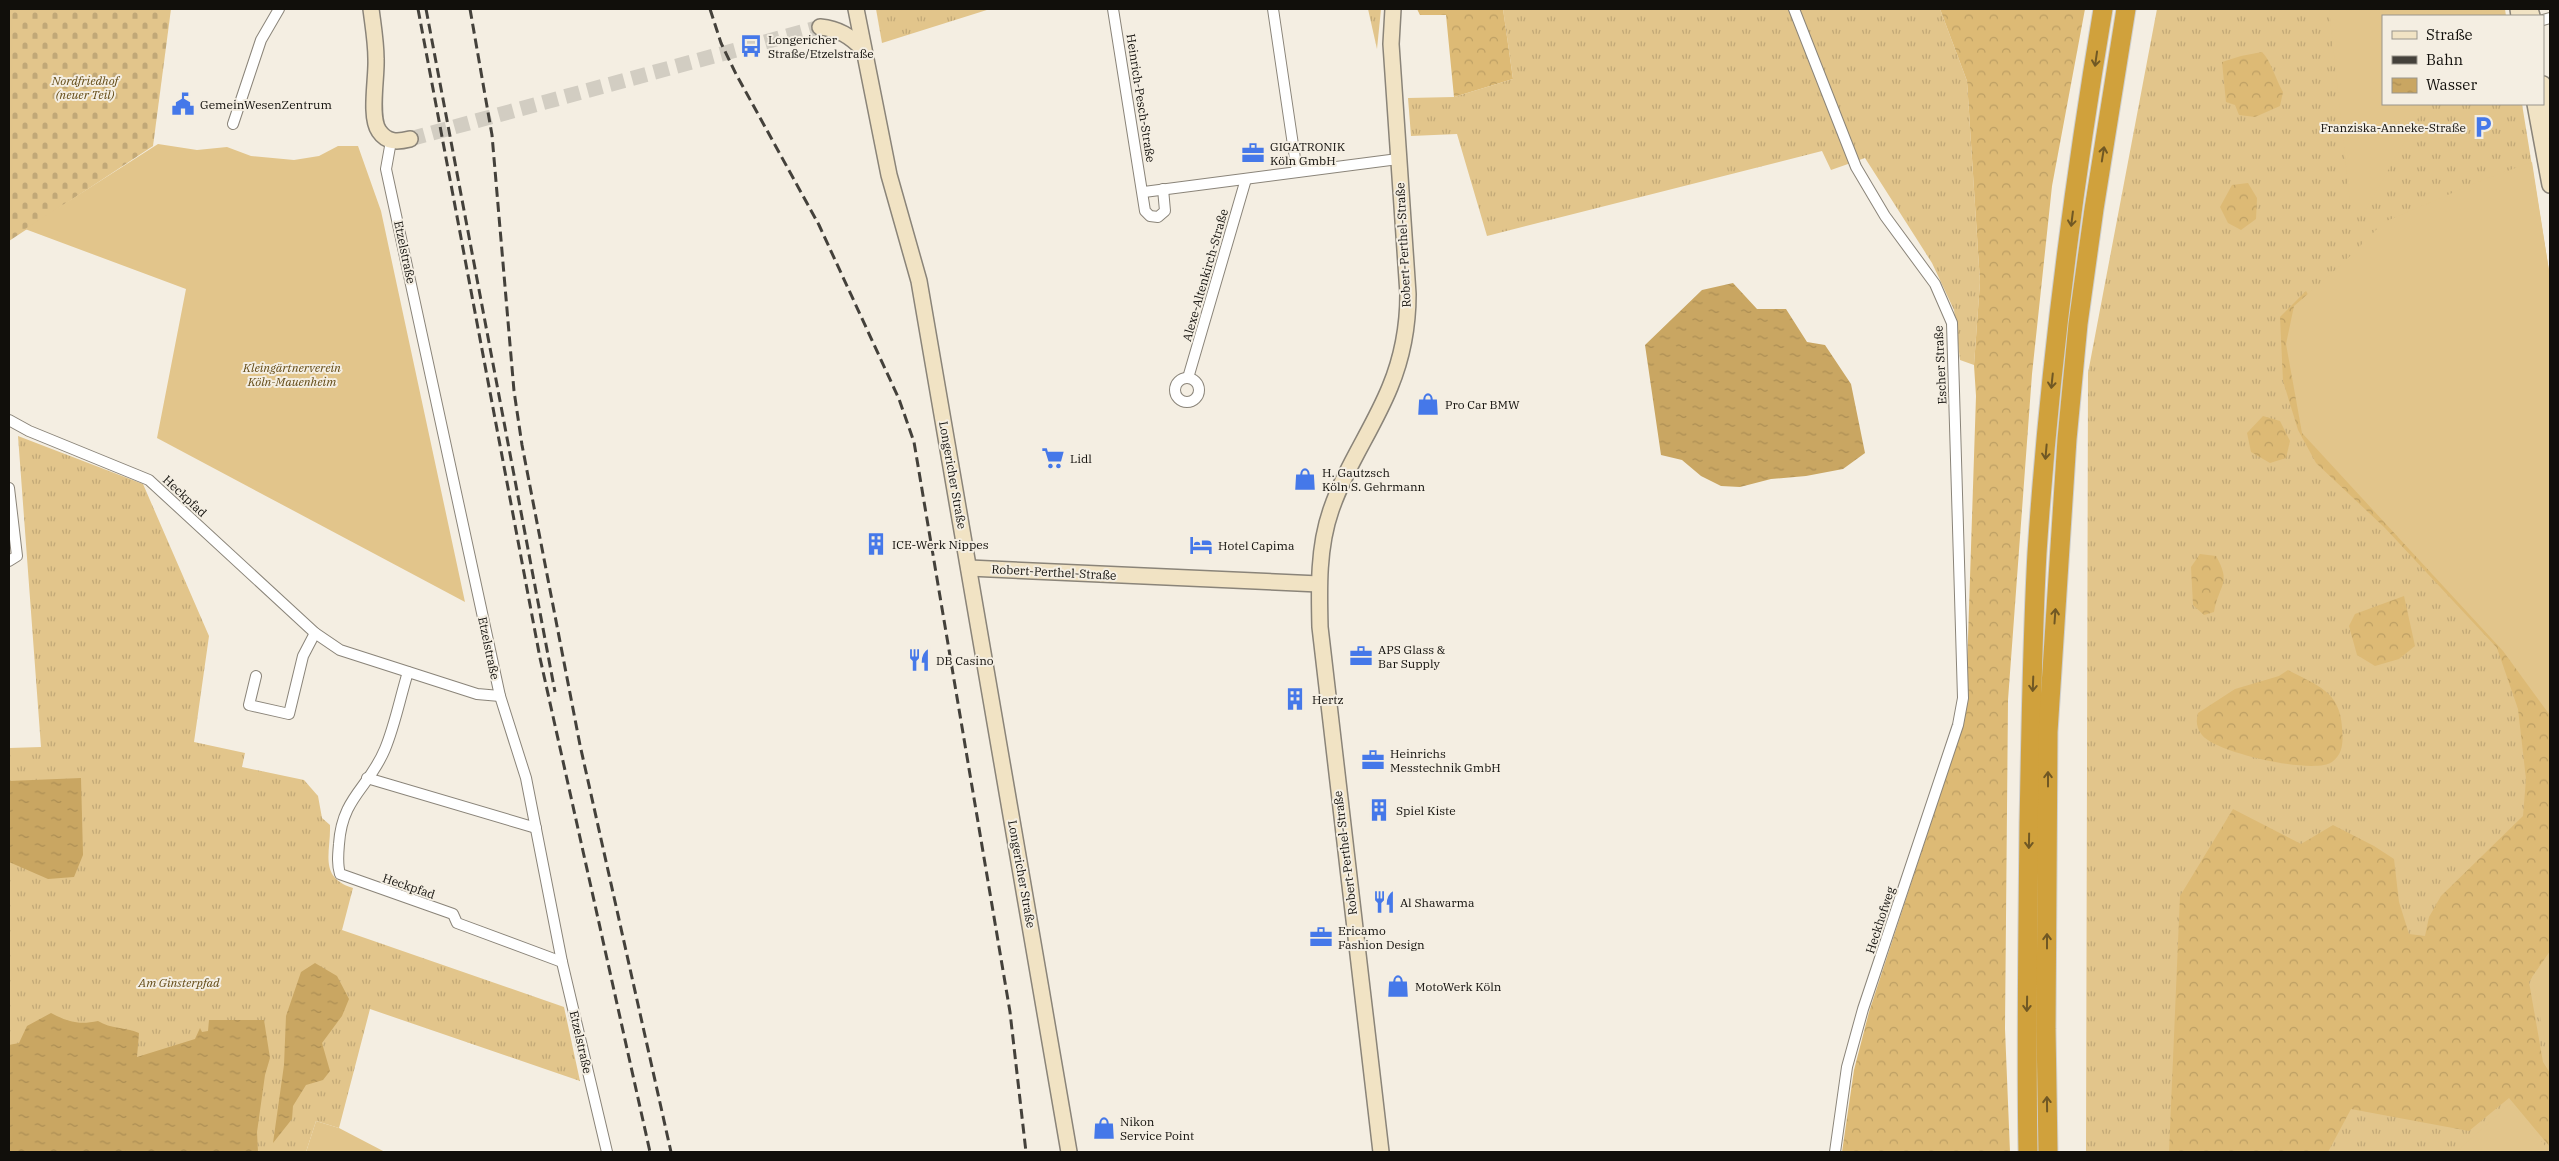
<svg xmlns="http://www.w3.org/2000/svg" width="2559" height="1161" font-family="'IBM Plex Serif',serif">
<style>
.grass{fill:url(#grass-tufts)}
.forest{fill:url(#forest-crowns)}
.cemetery{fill:url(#cemetery-stones)}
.garden{fill:#e2c58b}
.water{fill:url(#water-ripples)}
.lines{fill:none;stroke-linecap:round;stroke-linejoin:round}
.secondary-tunnel{stroke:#d2cdc2;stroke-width:15;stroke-dasharray:15 8;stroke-linecap:butt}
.street-casing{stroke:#8a8479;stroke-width:12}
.secondary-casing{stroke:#8a8479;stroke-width:18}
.highway-casing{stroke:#cfcfce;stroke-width:21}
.street{stroke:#fff;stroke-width:10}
.secondary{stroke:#f1e3c4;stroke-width:15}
.highway{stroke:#d0a13c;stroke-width:19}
.rail{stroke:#44413b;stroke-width:3;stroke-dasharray:10 5;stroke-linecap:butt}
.oneway{stroke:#705824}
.labels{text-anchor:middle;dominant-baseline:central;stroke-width:4;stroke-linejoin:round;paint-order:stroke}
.poi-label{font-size:12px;fill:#110f0b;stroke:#f4eee2;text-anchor:start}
.park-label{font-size:12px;font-style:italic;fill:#624a15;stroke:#f4eee2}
.street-label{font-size:12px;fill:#110f0b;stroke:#f4eee2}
</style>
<defs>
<pattern id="grass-tufts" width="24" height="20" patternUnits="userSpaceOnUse" patternTransform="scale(1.25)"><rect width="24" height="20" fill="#e2c58b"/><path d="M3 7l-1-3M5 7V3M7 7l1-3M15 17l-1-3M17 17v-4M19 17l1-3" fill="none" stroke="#c1a877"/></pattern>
<pattern id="forest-crowns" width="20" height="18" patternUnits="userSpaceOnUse" patternTransform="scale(1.25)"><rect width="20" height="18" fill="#ddba75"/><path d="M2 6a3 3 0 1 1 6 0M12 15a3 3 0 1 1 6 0" fill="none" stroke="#bd9f64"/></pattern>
<pattern id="cemetery-stones" width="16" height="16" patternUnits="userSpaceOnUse" patternTransform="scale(1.25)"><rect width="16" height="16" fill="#e2c58b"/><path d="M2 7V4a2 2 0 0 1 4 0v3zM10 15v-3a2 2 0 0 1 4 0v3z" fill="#c1a877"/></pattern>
<pattern id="water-ripples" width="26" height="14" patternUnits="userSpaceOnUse" patternTransform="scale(1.25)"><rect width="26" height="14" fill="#c9a662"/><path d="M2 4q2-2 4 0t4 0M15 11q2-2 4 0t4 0" fill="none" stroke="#ac8e54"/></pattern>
</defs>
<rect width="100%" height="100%" fill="#f4eee2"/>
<g class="grass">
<path d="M876,9H990L882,43Z"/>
<path d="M1368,9H1381L1377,49Z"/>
<path d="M1503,9H1940L1967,81L1980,282L1974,365L1960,360L1954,310L1932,263L1865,158L1831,170L1822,151L1487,236L1457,134L1411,136L1408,98L1454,97L1513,79Z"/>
<path d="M2157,9H2505L2506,16H2383V104H2522L2550,277V1152H2086L2088,373Z"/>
<path d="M18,436L143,484L209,636L194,742L245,753L242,767L304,780L318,796L322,818L330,825C331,853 318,877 353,888L342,930L564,1007L580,1081L370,1009L339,1128L316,1121L306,1152H9V748L41,747Z"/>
</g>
<g class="forest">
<path d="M1417,9H1503L1513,79L1454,97L1446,15H1420Z"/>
<path d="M1940,9H2085L2052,186L2032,374L2008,700L2005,1029L2010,1152H1842L1854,1070L1869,1012L1962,728L1966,699L1976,396L1974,365L1980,282L1967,81Z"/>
<path d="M2262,52C2271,61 2276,80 2283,92L2280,106L2255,117L2239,115L2235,105L2226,102L2222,62L2241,56Z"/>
<path d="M2248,183L2257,198L2256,219L2241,230L2228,223L2220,207L2232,185Z"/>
<path d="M2306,291L2323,322L2550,668V951L2529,982L2543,1062L2550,1073V1147L2509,1098L2469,1131L2351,1109L2328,1152H2169L2180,896L2233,809L2301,844L2333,825L2374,846L2394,859L2399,902L2409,934L2425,936L2429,917L2441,896L2523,816L2526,779L2518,709L2497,648L2385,528L2316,463L2298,430L2283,381L2280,317Z"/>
<path d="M2263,416L2280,421L2290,441L2286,458L2270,463L2251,452L2247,433Z"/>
<path d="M2200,554L2216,556C2232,584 2219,584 2214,612L2204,615L2193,605L2191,567Z"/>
<path d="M2404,596L2415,646L2399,659L2375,666L2357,655L2349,626L2355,614Z"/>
<path d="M2288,670C2316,685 2340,691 2342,727C2343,740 2344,753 2332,762C2314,775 2216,753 2202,735C2196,727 2196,721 2198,713L2235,689L2279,676Z"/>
</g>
<path class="cemetery" d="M9,9H171L153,146L9,241Z"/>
<g class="garden">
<path d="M2329,9H2490L2483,16H2383V104H2426L2362,216L2350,202Z"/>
<path d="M158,144L197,150L227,147L251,156L294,160L319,156L338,146H358L381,211L465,602L157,438L186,289L25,229Z"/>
<path d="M2532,162L2550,277L2549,714L2503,651L2302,433L2286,344L2294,306L2341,265L2384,222L2485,179Z"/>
<path d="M2550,952V1065L2532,977Z"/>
<path d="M2511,1103L2550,1152H2456Z"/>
<path d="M316,1121L339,1128L385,1152H306Z"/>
</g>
<g class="water">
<path d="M1733,283L1757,309H1786L1807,342L1825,345L1851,384L1865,453L1843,469L1806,476L1771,479L1740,487L1721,486L1701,476L1682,460L1661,455L1645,345L1702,290Z"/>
<path d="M81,778L83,855L74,877L48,879L9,862V781Z"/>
<path d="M315,963L337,976L349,999L342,1016L322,1043L330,1071L323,1080L306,1085L293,1106L292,1119L273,1143L284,1065L286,1016L301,972Z"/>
<path d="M51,1013C68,1022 79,1025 98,1021C111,1029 125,1027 139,1033L137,1057L195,1039L200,1028L202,1032L208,1031L209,1020H264L270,1058L265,1075L257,1132L258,1152H9V1045L19,1043L27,1026Z"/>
</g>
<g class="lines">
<path class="secondary-tunnel" d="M410,139L820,27"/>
<defs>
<g id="street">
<path d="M1113,9L1145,211L1150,216L1158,217L1165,211L1163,189"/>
<path d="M1273,9L1297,172"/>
<path d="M1794,9L1856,167L1885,216L1935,284L1952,323L1963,698L1958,725L1863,1009L1847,1067L1835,1152"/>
<path d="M2543,20L2550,18"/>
<path d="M233,124L261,40L279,9"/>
<path d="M391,141L386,169L500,696L526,778L562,962L607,1152"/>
<path d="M1144,192L1398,159"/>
<path d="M1188,378L1246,179"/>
<circle cx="1187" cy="390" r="12"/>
<path d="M9,420L29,431L149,480L315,633L340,650L477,694L500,696"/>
<path d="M9,488L17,556L9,561"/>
<path d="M408,672C400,698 395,725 385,749C369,788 342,797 339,844C338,855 337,864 340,874L453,914L457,923L562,962"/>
<path d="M256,676L249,705L289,714L303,656L315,633"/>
<path d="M367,778L536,828"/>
</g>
<g id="secondary">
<path d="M371,9C373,25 376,42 376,59C377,77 369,117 379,131C387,143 398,142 410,139"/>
<path d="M856,9L889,175L919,281L1069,1152"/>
<path d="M2518,9L2519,16"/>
<path d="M2530,9L2532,16"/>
<path d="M820,27C839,29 850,36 863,49"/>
<path d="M2543,84L2550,131"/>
<path d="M2535,104L2550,185"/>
<path d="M969,568L1319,584"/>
<path d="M1381,1152L1320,627C1319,588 1318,547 1331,510C1346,466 1373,429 1390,387C1402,358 1408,325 1408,294L1391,44L1393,9"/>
</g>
<g id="highway">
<path d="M2028,1152C2026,1043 2028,933 2029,823C2031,733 2032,643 2037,553C2049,371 2073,188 2103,9"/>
<path d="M2048,1152L2046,1029L2048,732L2067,439L2078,324L2094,209L2126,9"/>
</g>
</defs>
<use href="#street" class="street-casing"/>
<use href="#secondary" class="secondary-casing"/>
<use href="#highway" class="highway-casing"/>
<use href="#street" class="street"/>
<use href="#secondary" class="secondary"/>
<use href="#highway" class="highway"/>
<g class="rail">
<path d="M418,9L540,658L650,1152"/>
<path d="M426,9L555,692"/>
<path d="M470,9L492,135L514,391L522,445L580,745L671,1152"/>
<path d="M710,9L721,43L736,74L819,225L899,399L914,442L1010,1012L1026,1152"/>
</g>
</g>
<defs><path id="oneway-shaft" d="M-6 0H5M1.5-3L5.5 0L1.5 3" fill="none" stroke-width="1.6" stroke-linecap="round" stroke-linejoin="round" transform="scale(1.25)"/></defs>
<g class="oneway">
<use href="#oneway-shaft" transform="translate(2096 59) rotate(98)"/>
<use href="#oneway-shaft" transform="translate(2103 154) rotate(-81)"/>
<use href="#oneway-shaft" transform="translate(2072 219) rotate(97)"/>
<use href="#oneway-shaft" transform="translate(2052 381) rotate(96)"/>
<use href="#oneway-shaft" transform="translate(2046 452) rotate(95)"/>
<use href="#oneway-shaft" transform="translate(2055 616) rotate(-86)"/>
<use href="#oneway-shaft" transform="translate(2033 684) rotate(92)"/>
<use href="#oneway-shaft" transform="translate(2048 779) rotate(-90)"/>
<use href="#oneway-shaft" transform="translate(2029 841) rotate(91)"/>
<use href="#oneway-shaft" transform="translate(2047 941) rotate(-90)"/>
<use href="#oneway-shaft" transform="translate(2027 1004) rotate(91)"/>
<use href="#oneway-shaft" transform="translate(2047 1104) rotate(-91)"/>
</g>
<defs>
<symbol id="bus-bare" viewBox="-9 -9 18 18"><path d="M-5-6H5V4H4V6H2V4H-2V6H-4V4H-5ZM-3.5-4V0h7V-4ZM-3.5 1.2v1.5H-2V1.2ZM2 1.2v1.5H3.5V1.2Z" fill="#4578e9" stroke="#f4eee2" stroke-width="2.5" paint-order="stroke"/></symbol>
<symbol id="civic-bare" viewBox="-9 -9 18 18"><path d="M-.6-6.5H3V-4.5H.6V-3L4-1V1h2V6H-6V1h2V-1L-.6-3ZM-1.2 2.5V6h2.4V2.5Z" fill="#4578e9" stroke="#f4eee2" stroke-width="2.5" paint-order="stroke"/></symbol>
<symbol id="parking-bare" viewBox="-9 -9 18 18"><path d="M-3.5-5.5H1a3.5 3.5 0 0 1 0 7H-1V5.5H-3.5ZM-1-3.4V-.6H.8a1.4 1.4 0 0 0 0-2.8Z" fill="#4578e9" stroke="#f4eee2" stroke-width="2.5" paint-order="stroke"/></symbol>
<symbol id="office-bare" viewBox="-9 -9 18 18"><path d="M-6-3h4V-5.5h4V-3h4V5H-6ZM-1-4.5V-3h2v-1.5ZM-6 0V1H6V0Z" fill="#4578e9" stroke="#f4eee2" stroke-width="2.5" paint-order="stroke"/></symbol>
<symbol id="shop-bare" viewBox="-9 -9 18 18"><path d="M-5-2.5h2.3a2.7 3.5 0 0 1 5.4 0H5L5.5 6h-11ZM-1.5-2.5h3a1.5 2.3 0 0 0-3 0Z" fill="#4578e9" stroke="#f4eee2" stroke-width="2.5" paint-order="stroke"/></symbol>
<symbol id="supermarket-bare" viewBox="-9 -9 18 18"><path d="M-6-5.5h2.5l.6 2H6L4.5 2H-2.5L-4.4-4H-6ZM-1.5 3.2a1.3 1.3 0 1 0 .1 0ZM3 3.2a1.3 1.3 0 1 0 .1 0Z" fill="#4578e9" stroke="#f4eee2" stroke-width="2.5" paint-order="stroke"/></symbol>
<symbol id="building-bare" viewBox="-9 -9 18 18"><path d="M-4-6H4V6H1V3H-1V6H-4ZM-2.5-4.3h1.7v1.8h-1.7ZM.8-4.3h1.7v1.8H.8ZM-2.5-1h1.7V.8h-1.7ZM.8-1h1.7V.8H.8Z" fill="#4578e9" stroke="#f4eee2" stroke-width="2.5" paint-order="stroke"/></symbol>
<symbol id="hotel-bare" viewBox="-9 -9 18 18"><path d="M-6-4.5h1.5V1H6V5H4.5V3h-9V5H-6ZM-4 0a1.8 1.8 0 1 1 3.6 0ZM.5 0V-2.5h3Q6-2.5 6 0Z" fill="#4578e9" stroke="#f4eee2" stroke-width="2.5" paint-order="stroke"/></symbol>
<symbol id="restaurant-bare" viewBox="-9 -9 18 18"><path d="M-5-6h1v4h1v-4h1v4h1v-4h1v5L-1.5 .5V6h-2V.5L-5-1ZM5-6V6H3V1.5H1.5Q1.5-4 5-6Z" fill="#4578e9" stroke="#f4eee2" stroke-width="2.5" paint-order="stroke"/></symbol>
</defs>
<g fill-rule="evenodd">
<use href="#bus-bare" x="735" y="30" width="32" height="32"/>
<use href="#civic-bare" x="167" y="88" width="32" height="32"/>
<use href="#parking-bare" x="2467" y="111" width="32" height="32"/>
<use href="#office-bare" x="1237" y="137" width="32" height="32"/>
<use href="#shop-bare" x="1412" y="388" width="32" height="32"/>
<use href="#supermarket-bare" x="1037" y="442" width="32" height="32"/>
<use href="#shop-bare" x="1289" y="463" width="32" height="32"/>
<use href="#building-bare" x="860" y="528" width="32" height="32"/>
<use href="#hotel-bare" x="1185" y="529" width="32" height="32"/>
<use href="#office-bare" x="1345" y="640" width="32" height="32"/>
<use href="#restaurant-bare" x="903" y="644" width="32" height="32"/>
<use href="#building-bare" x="1279" y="683" width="32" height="32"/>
<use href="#office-bare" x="1357" y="744" width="32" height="32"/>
<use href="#building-bare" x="1363" y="794" width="32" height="32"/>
<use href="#restaurant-bare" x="1368" y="886" width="32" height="32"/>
<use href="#office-bare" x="1305" y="921" width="32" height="32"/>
<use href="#shop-bare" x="1382" y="970" width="32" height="32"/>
<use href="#shop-bare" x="1088" y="1112" width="32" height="32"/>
</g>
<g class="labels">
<g class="poi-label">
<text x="768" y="39">Longericher<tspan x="768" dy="14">Straße/Etzelstraße</tspan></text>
<text x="200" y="104">GemeinWesenZentrum</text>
<text x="2466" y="127" text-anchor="end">Franziska-Anneke-Straße</text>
<text x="1270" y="146">GIGATRONIK<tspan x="1270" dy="14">Köln GmbH</tspan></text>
<text x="1445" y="404">Pro Car BMW</text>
<text x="1070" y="458">Lidl</text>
<text x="1322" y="472">H. Gautzsch<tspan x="1322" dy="14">Köln S. Gehrmann</tspan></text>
<text x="892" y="544">ICE-Werk Nippes</text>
<text x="1218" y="545">Hotel Capima</text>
<text x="1378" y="649">APS Glass &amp;<tspan x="1378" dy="14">Bar Supply</tspan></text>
<text x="936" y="660">DB Casino</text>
<text x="1312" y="699">Hertz</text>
<text x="1390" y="753">Heinrichs<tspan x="1390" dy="14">Messtechnik GmbH</tspan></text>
<text x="1396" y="810">Spiel Kiste</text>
<text x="1400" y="902">Al Shawarma</text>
<text x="1338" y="930">Ericamo<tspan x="1338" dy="14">Fashion Design</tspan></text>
<text x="1415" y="986">MotoWerk Köln</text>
<text x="1120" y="1121">Nikon<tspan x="1120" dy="14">Service Point</tspan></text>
</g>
<g class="park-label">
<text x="85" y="80">Nordfriedhof<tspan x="85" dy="14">(neuer Teil)</tspan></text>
<text x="292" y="367">Kleingärtnerverein<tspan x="292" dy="14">Köln-Mauenheim</tspan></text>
<text x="179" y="982">Am Ginsterpfad</text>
</g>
<g class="street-label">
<text transform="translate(1141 98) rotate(81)">Heinrich-Pesch-Straße</text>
<text transform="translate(1403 245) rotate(-93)">Robert-Perthel-Straße</text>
<text transform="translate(405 252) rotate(78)">Etzelstraße</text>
<text transform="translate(1205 275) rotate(-74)">Alexe-Altenkirch-Straße</text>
<text transform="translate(1940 365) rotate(-93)">Escher Straße</text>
<text transform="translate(953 475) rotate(80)">Longericher Straße</text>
<text transform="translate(185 496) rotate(43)">Heckpfad</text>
<text transform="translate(1054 572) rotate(3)">Robert-Perthel-Straße</text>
<text transform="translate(489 648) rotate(78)">Etzelstraße</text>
<text transform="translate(1345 853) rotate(-97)">Robert-Perthel-Straße</text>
<text transform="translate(1022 874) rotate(80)">Longericher Straße</text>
<text transform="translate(409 886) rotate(19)">Heckpfad</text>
<text transform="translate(1880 920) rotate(-72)">Heckhofweg</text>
<text transform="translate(581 1042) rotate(77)">Etzelstraße</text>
</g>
</g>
<rect width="2559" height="1161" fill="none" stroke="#110f0b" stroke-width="20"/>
<rect x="2382" y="15" width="162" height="90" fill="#f4eee2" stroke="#99958c"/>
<rect x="2392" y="31" width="25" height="8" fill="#f1e3c4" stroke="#99958c"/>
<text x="2426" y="40" font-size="15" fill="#110f0b">Straße</text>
<rect x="2392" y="56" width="25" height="8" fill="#44413b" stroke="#99958c"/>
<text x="2426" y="65" font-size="15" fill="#110f0b">Bahn</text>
<rect x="2392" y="78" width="25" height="15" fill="url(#water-ripples)" stroke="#99958c"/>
<text x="2426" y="90" font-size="15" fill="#110f0b">Wasser</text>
</svg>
